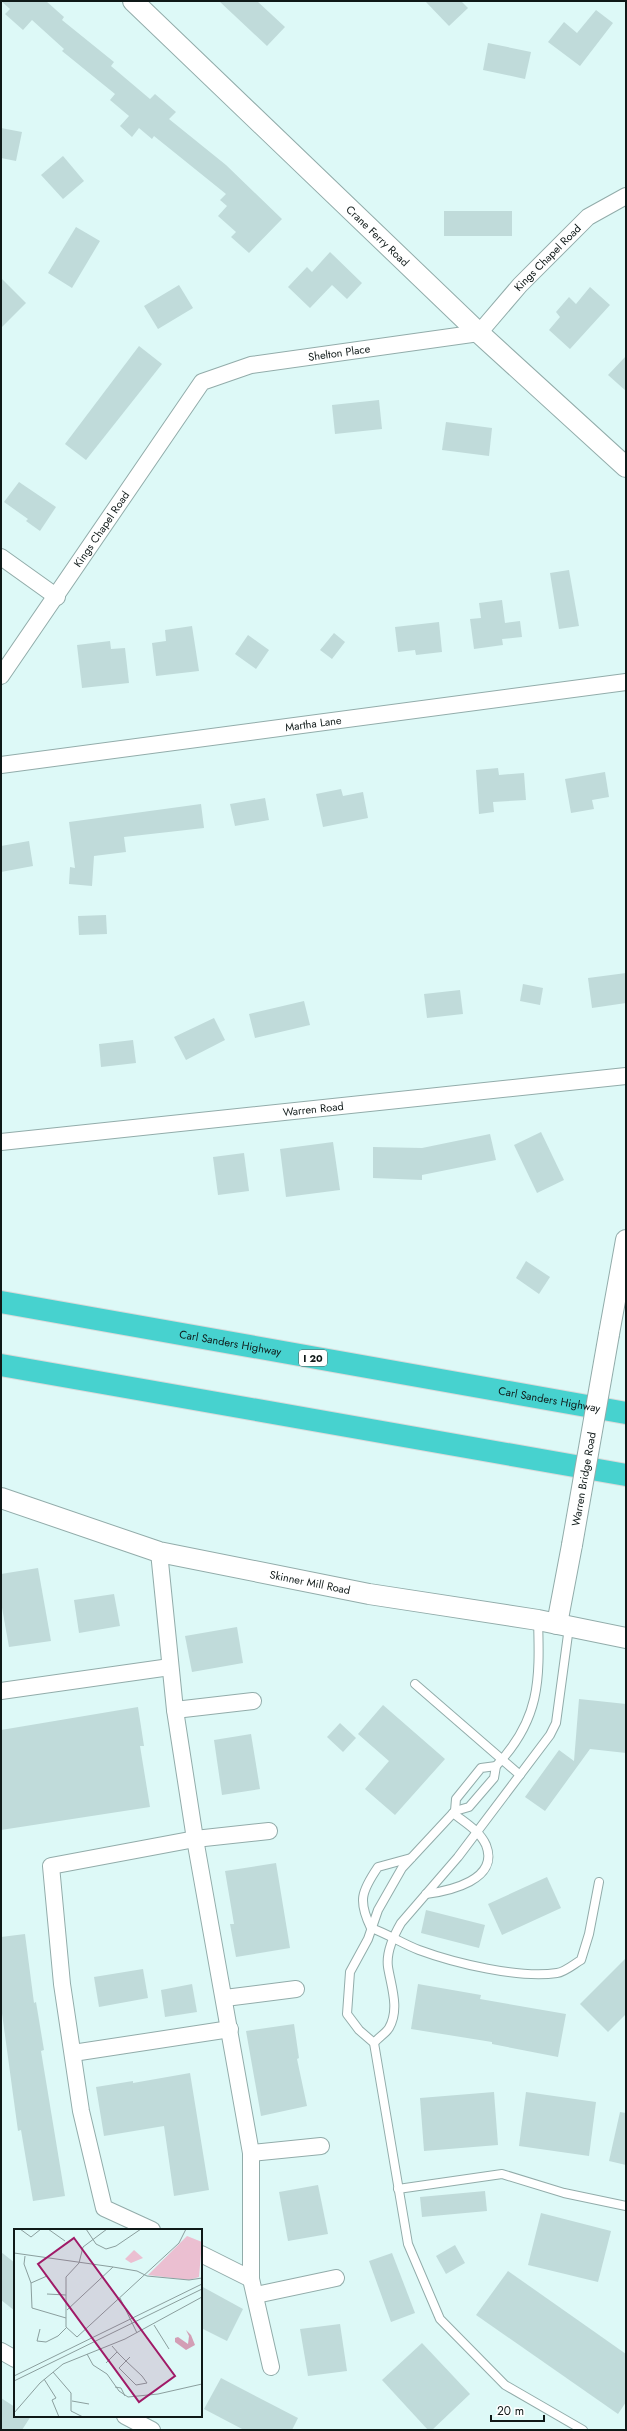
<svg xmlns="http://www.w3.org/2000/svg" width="627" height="2431" font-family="Jost,sans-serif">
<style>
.building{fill:#c0dbda}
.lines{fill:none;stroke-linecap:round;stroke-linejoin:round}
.service-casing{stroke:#92acaa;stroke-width:10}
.minor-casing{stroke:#92acaa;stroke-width:18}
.tertiary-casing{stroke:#92acaa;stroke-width:22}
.motorway-casing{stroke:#d9dada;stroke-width:24}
.service{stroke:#fff;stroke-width:8}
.minor{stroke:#fff;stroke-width:16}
.tertiary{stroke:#fff;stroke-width:20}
.motorway{stroke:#47d2cf;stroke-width:22}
.tertiary-bridge-casing{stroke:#92acaa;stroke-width:22;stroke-linecap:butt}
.tertiary-bridge{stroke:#fff;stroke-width:20}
.labels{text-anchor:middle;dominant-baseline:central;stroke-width:4;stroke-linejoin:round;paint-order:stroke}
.shield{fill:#fff;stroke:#575e5d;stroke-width:1}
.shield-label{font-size:10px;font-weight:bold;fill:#0f1918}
.street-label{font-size:11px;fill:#0f1918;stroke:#fff}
.inset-road{fill:none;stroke:#8b9f9e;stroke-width:1}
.view{fill:#a01a67;fill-opacity:0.15;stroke:#a01a67;stroke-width:2}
.inset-edge{fill:none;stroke:#0f1918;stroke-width:2}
</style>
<rect width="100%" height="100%" fill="#ddf9f7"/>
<g class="building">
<path d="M1,1H46L64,17L62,20L114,62L111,66L150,99L155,94L176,112L169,119L226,165L282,219L249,253L231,237L236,232L218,216L227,206L220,200L226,194L154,136L152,139L139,128L132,137L120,126L129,116L110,100L115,94L62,51L64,49L32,20L23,30L5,14L10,9Z"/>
<path d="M219,1H257L285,27L267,46Z"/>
<path d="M425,1H461L468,8L449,26Z"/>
<path d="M596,10L613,23L580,66L548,42L564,22L577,33Z"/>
<path d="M488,43L531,52L525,79L483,70Z"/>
<path d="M1,128L22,132L16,161L1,158Z"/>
<path d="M63,156L84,181L63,199L41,175Z"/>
<rect x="444" y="211" width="68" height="25"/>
<path d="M76,227L100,241L72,288L48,273Z"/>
<path d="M330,252L362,283L347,299L332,285L310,308L288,287L307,267L312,272Z"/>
<path d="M1,278L26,303L1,328Z"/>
<path d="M179,285L193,308L158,329L144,306Z"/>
<path d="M590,287L610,305L570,349L549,330L560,317L556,312L569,297L576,304Z"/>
<path d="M139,346L162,364L86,460L65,444Z"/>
<path d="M626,356V391L608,375Z"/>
<path d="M379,400L382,429L335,434L332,405Z"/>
<path d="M446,422L492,428L489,456L442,450Z"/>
<path d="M19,482L56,507L40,531L26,521L28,519L4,502Z"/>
<path d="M569,570L579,626L559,629L550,573Z"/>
<path d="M502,600L505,623L520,621L522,637L502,639L503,645L474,649L470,619L481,618L479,603Z"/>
<path d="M439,622L442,652L416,655L415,650L398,652L395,627Z"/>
<path d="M192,626L199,671L156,676L152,643L166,641L165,630Z"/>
<path d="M334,633L345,642L332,659L320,650Z"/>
<path d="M248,635L269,650L256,669L235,654Z"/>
<path d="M110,641L111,649L125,648L129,683L82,688L77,645Z"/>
<path d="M498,768L499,775L524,773L526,800L493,802L494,812L479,814L476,770Z"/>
<path d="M605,772L609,797L592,800L594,809L571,813L565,779Z"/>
<path d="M341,789L343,796L363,792L368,818L323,827L316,794Z"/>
<path d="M265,798L269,820L235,826L230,804Z"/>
<path d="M201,804L204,828L124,837L126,852L94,856L92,886L69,884L70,867L75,868L69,822Z"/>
<path d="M29,841L33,866L1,872V846Z"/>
<path d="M106,915L107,934L79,935L78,916Z"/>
<path d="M626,973V1003L592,1008L588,978Z"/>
<path d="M523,984L543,988L540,1005L520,1001Z"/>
<path d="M460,990L463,1014L427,1018L424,994Z"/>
<path d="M304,1001L310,1025L255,1038L249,1014Z"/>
<path d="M214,1018L225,1040L186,1060L174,1037Z"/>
<path d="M133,1040L136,1063L101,1067L99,1044Z"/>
<path d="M541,1132L564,1180L537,1193L514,1145Z"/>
<path d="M490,1134L496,1160L422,1175V1180L373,1178V1147L422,1148Z"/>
<path d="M333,1142L340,1190L286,1197L280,1149Z"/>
<path d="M244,1153L249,1191L218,1195L213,1157Z"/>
<path d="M526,1261L550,1277L539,1294L516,1278Z"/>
<path d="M38,1568L51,1641L9,1647L1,1602V1574Z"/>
<path d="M114,1594L120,1626L79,1633L74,1600Z"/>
<path d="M237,1627L243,1663L192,1672L185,1636Z"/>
<path d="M579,1699L626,1704V1753L590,1749L545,1811L525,1797L559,1750L574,1761Z"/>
<path d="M383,1705L445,1759L395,1815L365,1789L389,1761L358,1734Z"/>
<path d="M138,1707L144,1746H140L150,1807L1,1830V1730Z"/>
<path d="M340,1723L356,1738L343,1752L327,1737Z"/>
<path d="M251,1734L260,1789L222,1795L214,1740Z"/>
<path d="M276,1863L290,1948L236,1957L230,1924H234L225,1871Z"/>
<path d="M547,1877L561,1908L502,1935L488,1904Z"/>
<path d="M426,1910L485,1925L479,1948L421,1933Z"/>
<path d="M25,1934L34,2003L36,2002L44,2050L41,2051L65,2196L33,2201L21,2130L18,2131L1,2006V1937Z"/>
<path d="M626,1958V2014L608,2032L580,2004Z"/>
<path d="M143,1969L148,1998L99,2007L94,1977Z"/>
<path d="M192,1984L197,2012L165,2017L161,1990Z"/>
<path d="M418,1984L481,1995L480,1999L566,2014L558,2057L492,2044V2042L411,2029Z"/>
<path d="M294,2024L299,2058L297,2059L307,2106L261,2116L246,2031Z"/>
<path d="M190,2073L209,2190L174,2196L164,2126L104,2136L96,2087L133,2081V2083Z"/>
<path d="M494,2092L498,2145L424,2151L420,2098Z"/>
<path d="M526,2092L596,2102L589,2156L519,2146Z"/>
<path d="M620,2112L626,2113V2165L609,2161Z"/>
<path d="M318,2185L328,2234L288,2241L279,2192Z"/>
<path d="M485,2191L487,2211L422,2217L420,2197Z"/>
<path d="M541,2213L611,2231L598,2282L528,2265Z"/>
<path d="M455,2245L465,2263L446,2274L436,2256Z"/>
<path d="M1,2252L15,2263V2311L1,2300Z"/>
<path d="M392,2253L415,2313L391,2322L369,2261Z"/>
<path d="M508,2271L626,2354V2402L618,2414L476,2315Z"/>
<path d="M201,2286L243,2309L227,2341L201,2328Z"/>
<path d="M340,2324L347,2371L308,2376L300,2329Z"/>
<path d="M422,2343L470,2394L432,2430H428L382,2380Z"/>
<path d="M221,2378L298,2418L292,2430H244L204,2409Z"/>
<path d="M1,2398L15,2407V2416H31L22,2430H1Z"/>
</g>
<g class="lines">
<defs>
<g id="service">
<path d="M538,1620C540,1681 540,1720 496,1766L481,1768L456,1799L455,1811L402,1868L378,1910L368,1939L350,1972L347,2014L359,2030L374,2043L408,2244L440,2319L505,2385L583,2430"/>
<path d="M415,1684L520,1775"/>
<path d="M455,1811L469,1807L494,1778L496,1766"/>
<path d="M411,1858L378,1867C361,1892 358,1901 371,1928C388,1934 403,1944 419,1950C454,1963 520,1979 557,1973C565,1972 574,1964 581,1960L589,1934L599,1882"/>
<path d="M426,1894C449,1891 500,1880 486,1845C480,1831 464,1822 453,1813"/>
<path d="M374,2043C378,2038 386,2033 389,2028C400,2009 391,1986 388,1967C386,1953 394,1935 401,1923L458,1857L550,1735L556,1723L569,1627"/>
<path d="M398,2189L502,2174L564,2193L626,2206"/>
</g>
<g id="minor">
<path d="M1,557L57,597"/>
<path id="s1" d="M1,676L202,382L251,365L479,333L520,285L588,217L626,196"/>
<path id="s2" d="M1,765L626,682"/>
<path id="s3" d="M1,1142L626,1076"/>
<path d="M159,1552L175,1710L195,1839L251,2153V2279L201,2254"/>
<path d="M1,1691L170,1667"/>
<path d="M175,1710L253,1701"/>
<path d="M225,1998L296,1989"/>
<path d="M73,2053L230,2029"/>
<path d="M251,2153L321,2146"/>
<path d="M152,2230L104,2208L81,2111L62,1984L51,1866L195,1839L269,1831"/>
<path d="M251,2279L271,2367"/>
<path d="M256,2295L336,2278"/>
<path d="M1,2351L15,2359"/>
<path d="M125,2416L152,2430"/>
</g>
<g id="tertiary">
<path id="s4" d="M133,1L479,333L626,467"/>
<path d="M609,1334L626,1240"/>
<path id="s5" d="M1,1498L159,1552L369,1594L538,1620L626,1638"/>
<path d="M557,1624L572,1545"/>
</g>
<g id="motorway">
<path id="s6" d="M1,1302L626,1413"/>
<path d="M1,1365L626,1475"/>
</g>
</defs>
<use href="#service" class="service-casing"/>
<use href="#minor" class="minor-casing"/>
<use href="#tertiary" class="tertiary-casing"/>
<use href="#motorway" class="motorway-casing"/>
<use href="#service" class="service"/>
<use href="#minor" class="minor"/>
<use href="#tertiary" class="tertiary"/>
<use href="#motorway" class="motorway"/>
<defs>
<g id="tertiary-bridge">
<path id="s7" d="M572,1545L609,1334"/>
</g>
</defs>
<use href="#tertiary-bridge" class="tertiary-bridge-casing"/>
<use href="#tertiary-bridge" class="tertiary-bridge"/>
</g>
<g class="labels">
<rect class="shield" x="299" y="1350" width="28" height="16" rx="3"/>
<g class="shield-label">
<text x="313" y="1358">I 20</text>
</g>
<g class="street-label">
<text stroke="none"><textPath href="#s4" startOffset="339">Crane Ferry Road</textPath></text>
<text stroke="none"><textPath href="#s1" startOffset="740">Kings Chapel Road</textPath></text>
<text stroke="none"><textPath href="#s1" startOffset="497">Shelton Place</textPath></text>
<text stroke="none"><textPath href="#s1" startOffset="178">Kings Chapel Road</textPath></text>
<text stroke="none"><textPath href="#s2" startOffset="315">Martha Lane</textPath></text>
<text stroke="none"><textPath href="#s3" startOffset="314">Warren Road</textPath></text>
<text stroke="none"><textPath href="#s6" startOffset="233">Carl Sanders Highway</textPath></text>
<text stroke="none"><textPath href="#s6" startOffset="557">Carl Sanders Highway</textPath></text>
<text stroke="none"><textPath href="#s7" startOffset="67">Warren Bridge Road</textPath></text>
<text stroke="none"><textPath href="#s5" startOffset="321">Skinner Mill Road</textPath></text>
</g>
</g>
<g transform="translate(14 2229)">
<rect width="188" height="188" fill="#ddf9f7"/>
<path d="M173,7L188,13L185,48L175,51L134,46ZM120,21L129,29L117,34L111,30Z" fill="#ebbfd1"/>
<path d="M172,101L177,106L181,116L172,121L161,113V109L164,108L174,115L175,107Z" fill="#d39eb5"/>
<path class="inset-road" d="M6,0L17,8L27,0M34,0L51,12M72,0L82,15L92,20L102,17L127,0M93,0L69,18L65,34L52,48V98L63,108L165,14L172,0M0,24L99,38L123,42L133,47L175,51L188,49M11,27L10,35L17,54L18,79L52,89M17,54L33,47M33,65L52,66M106,69L123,104M53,81L99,38M140,96L155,120M26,100L23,112L32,113L44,107L53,98M98,117L105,125L112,132L128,147L133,154L122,156L105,139L116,128M73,125L79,136L93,145L105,162L114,168L144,165L188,155M92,134L103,123M39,143L57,164V182L69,188M0,147L188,55M30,150L42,169L38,171L45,188M0,152L188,60M101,158L107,159L111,167M58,172L75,175M0,184L26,154L49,135L111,110L188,68"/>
<path class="view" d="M60,9L161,147L125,173L24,35Z"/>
<rect width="188" height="188" class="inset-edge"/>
</g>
<rect width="627" height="2431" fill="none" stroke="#0f1918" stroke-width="4"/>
<path d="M491 2415v6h53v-6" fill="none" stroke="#0f1918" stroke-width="2"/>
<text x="497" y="2415" font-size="12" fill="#0f1918" stroke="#ffffff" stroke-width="3" paint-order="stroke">20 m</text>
</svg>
